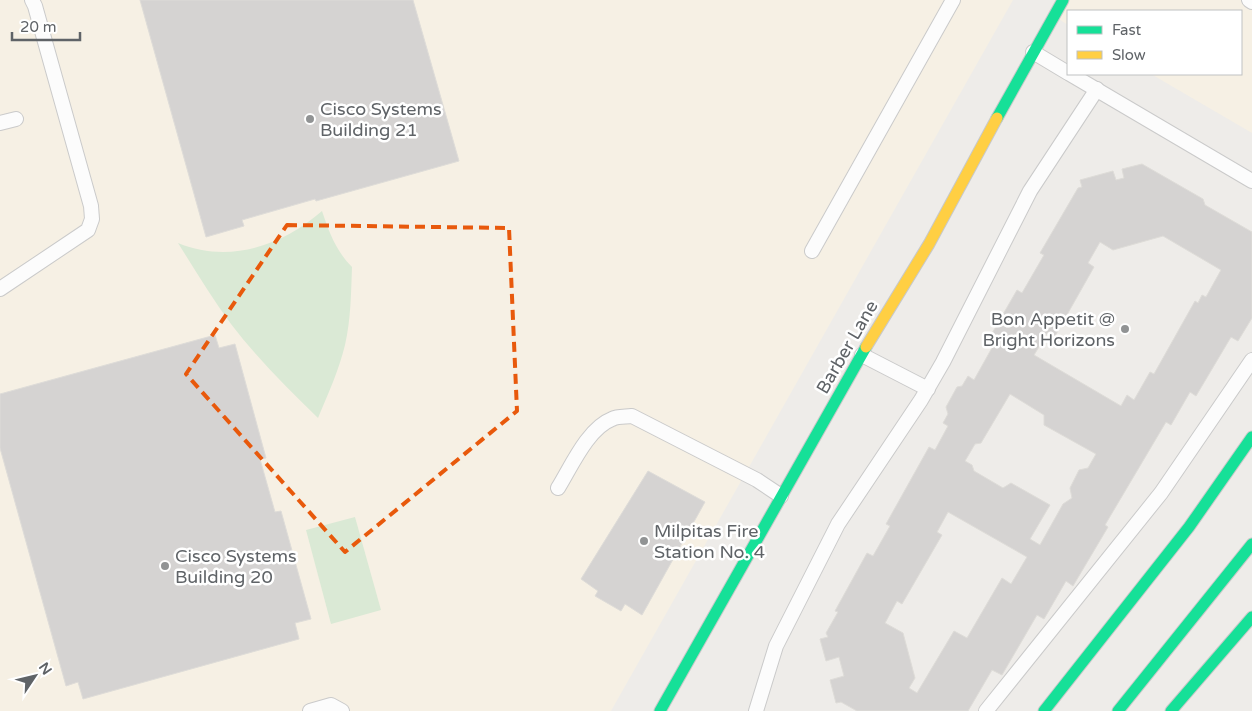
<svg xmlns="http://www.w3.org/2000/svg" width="1252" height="711" font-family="'Varela Round',sans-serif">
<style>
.commercial{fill:#f6f0e4}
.green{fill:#dae9d5}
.building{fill:#d5d3d2;stroke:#dedcd8;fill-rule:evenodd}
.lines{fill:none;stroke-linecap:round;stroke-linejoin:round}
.lane-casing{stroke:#cacaca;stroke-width:16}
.fast-casing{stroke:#c8c9c9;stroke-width:13}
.slow-casing{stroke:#c8c9c9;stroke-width:13}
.lane{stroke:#fcfcfc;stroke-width:14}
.fast{stroke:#16e098;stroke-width:11}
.slow{stroke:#ffcf43;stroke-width:11}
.marked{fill:none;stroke:#e8590c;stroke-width:4;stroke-dasharray:10 6;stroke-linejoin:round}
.poi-dot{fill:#919394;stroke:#fff;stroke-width:2}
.labels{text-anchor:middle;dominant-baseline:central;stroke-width:5;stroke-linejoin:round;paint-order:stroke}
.poi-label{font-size:18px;fill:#5f6367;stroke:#fff;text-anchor:start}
.street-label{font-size:18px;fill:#5f6367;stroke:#fff}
</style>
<rect width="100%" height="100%" fill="#eeece9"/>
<g class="commercial">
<path d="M0,0H1013L611,711H0Z"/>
<path d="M1068,0H1252V133L1151,74H1241V11H1068V25L1057,18Z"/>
</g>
<g class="green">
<path d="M322,211C329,232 336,251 352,267C351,293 351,319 345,345C339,370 328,394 318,418C287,388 257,358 231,324C212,298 195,270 178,243C229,264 282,246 322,211Z"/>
<path d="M355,517L381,610L331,624L306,530Z"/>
</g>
<g class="building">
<path d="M140,0H413L459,161L316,201L315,199L242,220L244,226L206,237Z"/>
<path d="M1142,164L1203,199L1205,205L1252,232V318L1238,341L1231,337L1196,396L1190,392L1171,425L1166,422L1105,525L1108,527L1073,586L1066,581L1044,619L1037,615L1002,675L992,670L968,711H857L841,702L836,703L830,680L844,676L839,657L826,661L820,639L828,637L826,633L838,612L835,611L867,553L873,556L890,526L886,524L929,447L935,450L948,426L943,423L948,414L946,407L957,387L962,386L968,376L974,380L993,346L987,342L1017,290L1022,293L1044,255L1040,253L1078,188L1082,187L1080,180L1113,171L1116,180L1124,178L1122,169ZM1163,236L1221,270L1206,297L1202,295L1198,303L1195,301L1154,374L1150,372L1134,400L1127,395L1121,406L1034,355L1048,332L1055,336L1094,267L1088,263L1100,242L1113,250ZM1010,394L1044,415V425L1096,454L1088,468L1079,470L1070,488L1072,498L1063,504L1040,545L1030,539L1050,505L1011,483L1003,488L974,471L972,465L965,461L975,444L981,443ZM948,512L1027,557L1011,584L1002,578L967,638L954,631L917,693L909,688L915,678L903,633L885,623L897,601L902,604L942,535L937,532Z"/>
<path d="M215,335L219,348L235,344L266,458L260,459L275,512L281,511L311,619L295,623L299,639L83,699L78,682L66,686L0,448V394Z"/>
<path d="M648,471L705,502L642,615L625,604L621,611L595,596L598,591L581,579Z"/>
</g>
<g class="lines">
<defs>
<g id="lane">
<path d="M1249,0L1252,2"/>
<path d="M1033,52L1068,73"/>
<path d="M1070,74L1252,181"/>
<path d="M0,123L16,119"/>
<path d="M812,251L953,0"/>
<path d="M0,289L88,230L92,219L91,206L35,6L32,0"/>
<path d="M862,355L928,389"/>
<path d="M558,488C571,467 588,428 612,419C618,416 626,417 632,416L757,480L781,496"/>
<path d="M310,711L331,705L342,711"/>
<path d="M756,711L776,646L838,524L921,400L943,362L1030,191L1097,89"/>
<path d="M986,711L1161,493L1252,360"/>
</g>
<g id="fast">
<path d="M997,118L1063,0"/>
<path d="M660,711L866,347"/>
<path d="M1044,711L1189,527L1252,437"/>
<path d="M1118,711L1252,544"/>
<path d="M1171,711L1252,617"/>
</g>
<path id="slow" d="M866,347L929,244L997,118"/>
</defs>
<use href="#lane" class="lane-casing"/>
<use href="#fast" class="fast-casing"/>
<use href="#slow" class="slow-casing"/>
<use href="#lane" class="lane"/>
<use href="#fast" class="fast"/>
<use href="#slow" class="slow"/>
</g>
<path class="marked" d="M287,225L509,228L517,411L345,552L186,374Z"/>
<g class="poi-dot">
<circle cx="310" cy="119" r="5"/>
<circle cx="1125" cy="329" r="5"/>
<circle cx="644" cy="541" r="5"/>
<circle cx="165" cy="566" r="5"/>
</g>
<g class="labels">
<g class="poi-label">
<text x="320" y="109">Cisco Systems<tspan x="320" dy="21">Building 21</tspan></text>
<text x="1115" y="319" text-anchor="end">Bon Appetit @<tspan x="1115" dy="21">Bright Horizons</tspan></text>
<text x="654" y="531">Milpitas Fire<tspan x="654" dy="21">Station No. 4</tspan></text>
<text x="175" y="556">Cisco Systems<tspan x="175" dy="21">Building 20</tspan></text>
</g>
<g class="street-label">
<text transform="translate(847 347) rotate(-60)">Barber Lane</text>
</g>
</g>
<rect x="1067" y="10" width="175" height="65" fill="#ffffff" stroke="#bfc1c2"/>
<rect x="1077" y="26" width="25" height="8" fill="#16e098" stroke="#bfc1c2"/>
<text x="1112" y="35" font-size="15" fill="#5f6367">Fast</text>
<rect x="1077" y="51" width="25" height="8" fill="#ffcf43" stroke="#bfc1c2"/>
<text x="1112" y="60" font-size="15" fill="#5f6367">Slow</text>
<g transform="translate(35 676) rotate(55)" stroke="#ffffff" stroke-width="4" paint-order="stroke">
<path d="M0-4L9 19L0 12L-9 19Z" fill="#5f6367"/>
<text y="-8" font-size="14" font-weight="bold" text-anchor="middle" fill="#5f6367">N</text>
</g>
<path d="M12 32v8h68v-8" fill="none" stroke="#5f6367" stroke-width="2.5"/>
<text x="20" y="32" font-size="15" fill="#5f6367" stroke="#ffffff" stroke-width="4" paint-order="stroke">20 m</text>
</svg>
